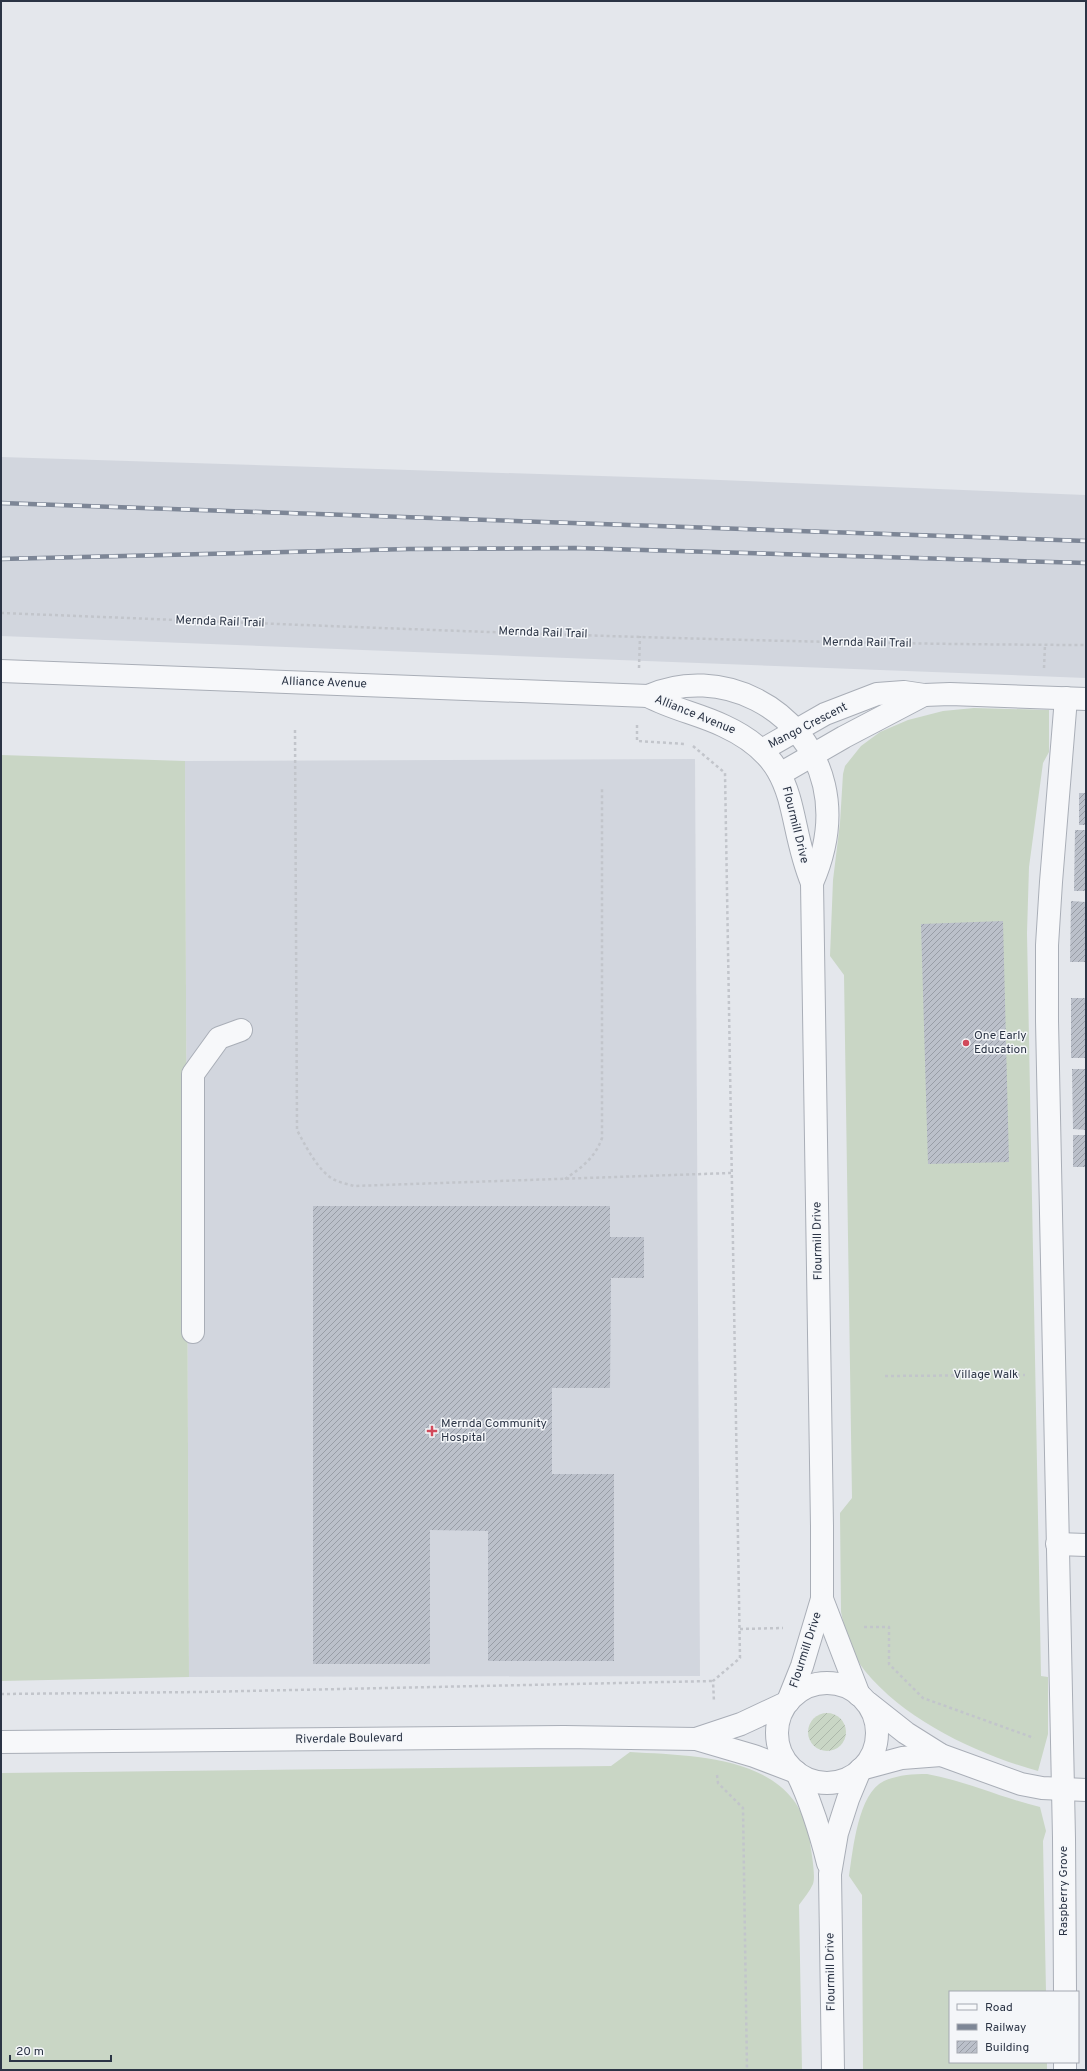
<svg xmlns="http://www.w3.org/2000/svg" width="1087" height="2071" font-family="Overpass,sans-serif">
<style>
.built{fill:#d2d6de}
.grass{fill:#c9d6c5}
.garden{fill:url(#garden-furrows)}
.building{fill:url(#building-hatch)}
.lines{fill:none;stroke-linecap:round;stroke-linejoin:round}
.minor-casing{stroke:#a9aeb7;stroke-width:24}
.path{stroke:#c2c5cb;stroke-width:2.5;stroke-dasharray:3 3;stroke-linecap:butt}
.minor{stroke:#f7f8fa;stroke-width:22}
.rail-casing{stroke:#7d8696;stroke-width:4.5}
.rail{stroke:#f4f6f9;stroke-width:3;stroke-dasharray:9;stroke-linecap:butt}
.poi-dot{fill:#d1495b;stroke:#f4f6f9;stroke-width:1.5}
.labels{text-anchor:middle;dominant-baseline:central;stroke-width:3;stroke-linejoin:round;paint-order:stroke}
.street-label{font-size:12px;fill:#2b3445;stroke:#f4f6f9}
.poi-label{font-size:12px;fill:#2b3445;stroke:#f4f6f9;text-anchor:start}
</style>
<defs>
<pattern id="garden-furrows" width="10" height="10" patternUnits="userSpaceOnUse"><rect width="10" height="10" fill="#c9d6c5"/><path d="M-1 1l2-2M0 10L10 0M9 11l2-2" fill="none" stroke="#adb8ab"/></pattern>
<pattern id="building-hatch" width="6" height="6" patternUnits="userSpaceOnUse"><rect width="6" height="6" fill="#bbc0ca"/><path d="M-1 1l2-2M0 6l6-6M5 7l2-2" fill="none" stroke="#989da6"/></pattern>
</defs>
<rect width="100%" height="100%" fill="#e4e7ec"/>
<g class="built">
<path d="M1,457L695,479L1086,495V678L1,636Z"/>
<path d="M695,759L700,1676L189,1677L185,761Z"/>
</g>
<g class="grass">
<path d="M974,708L1049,710V752L1043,763L1029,867L1027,933L1041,1676L1048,1677V1734L1038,1771C977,1754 906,1721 865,1671C852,1655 845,1632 841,1612L840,1513L852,1498L844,975L830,956L833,880L840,823L843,774L845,766L861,746L880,732L908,720L943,711Z"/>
<path d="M1,755L185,761L189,1677L1,1681Z"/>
<path d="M630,1752C697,1756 798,1755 810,1842C811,1851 816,1876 813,1884C810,1891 804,1898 799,1905L802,2070H1V1773L611,1766Z"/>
<path d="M927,1774C966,1781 1002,1798 1040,1807L1046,1831L1043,1841L1046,1992H950V2062H1047V2070H863L862,1895L849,1876C853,1850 858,1793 884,1781C898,1775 912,1774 927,1774Z"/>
</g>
<circle class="garden" cx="827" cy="1732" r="19"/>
<g class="building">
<rect x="1079" y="793" width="7" height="32"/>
<path d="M1075,830H1086V891H1074Z"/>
<path d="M1071,901L1086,902V962H1070Z"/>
<path d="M1003,921L1009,1162L928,1164L921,924Z"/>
<rect x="1071" y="998" width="15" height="60"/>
<path d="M1072,1069H1086V1130L1073,1129Z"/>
<rect x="1073" y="1135" width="13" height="32"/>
<path d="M313,1206H610V1237H644V1278H611L610,1388H552V1474H614V1661H488V1531L430,1530V1664H313Z"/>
</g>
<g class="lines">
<defs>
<g id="minor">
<path d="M1,671L648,696C720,664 806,708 824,785C832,819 825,853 812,883"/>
<path d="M648,696C672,709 699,714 724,726C804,763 784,815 812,883L822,1526V1599L802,1666L788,1701"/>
<path d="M762,750L825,714L877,694L904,692L924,695L950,694L1086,699"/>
<path d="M780,774L844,737L924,695"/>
<path d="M193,1332V1074L219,1038L241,1030"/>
<path d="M1057,1544L1086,1545"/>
<path d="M822,1599L859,1695"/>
<circle cx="827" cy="1733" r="50"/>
<path d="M868,1703L906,1733L941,1755L1021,1784L1042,1788L1086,1790"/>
<path d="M696,1739L741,1724L788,1702"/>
<path d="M1,1742L564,1737L696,1739L754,1756L796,1772"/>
<path d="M861,1769L902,1758L941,1755"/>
<path d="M797,1773C811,1802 820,1831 828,1863"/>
<path d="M1065,1992L1064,1838L1047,1021V945L1051,882L1066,698"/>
<path d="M1065,2062V2070"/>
<path d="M833,2070L830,1874L837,1833L848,1799L860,1770"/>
</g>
</defs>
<use href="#minor" class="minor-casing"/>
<g class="path">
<path d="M1,613C363,627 724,644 1086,645"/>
<path d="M639,668L640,636"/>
<path d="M1044,668L1045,645"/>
<path d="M637,725V741L685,744"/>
<path d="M295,730L297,1130C305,1145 319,1173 335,1180C341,1183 348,1184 354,1186L731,1173"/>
<path d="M693,746L725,773L740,1658L713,1681L714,1702"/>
<path d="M565,1179C581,1168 595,1158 602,1138V789"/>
<path d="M885,1376L1025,1375"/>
<path d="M864,1627H889V1664L923,1698L1034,1738"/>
<path d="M740,1629L783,1628"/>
<path d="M1,1694L200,1692L713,1681"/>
<path d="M717,1775L718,1783L743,1808L747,2070"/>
</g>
<use href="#minor" class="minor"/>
<defs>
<g id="rail">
<path d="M1,503L1086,541"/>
<path d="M1,559L409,549L575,548L1086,563"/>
</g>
</defs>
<use href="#rail" class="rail-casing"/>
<use href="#rail" class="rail"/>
</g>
<g class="poi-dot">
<circle cx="966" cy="1043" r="4"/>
<path d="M430 1425h4v4h4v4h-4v4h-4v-4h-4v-4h4z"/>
</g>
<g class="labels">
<g class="street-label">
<text transform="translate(220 622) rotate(2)">Mernda Rail Trail</text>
<text transform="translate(543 633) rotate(2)">Mernda Rail Trail</text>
<text transform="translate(867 643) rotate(1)">Mernda Rail Trail</text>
<text transform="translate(324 683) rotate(2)">Alliance Avenue</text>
<text transform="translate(695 715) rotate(22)">Alliance Avenue</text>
<text transform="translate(808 726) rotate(-27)">Mango Crescent</text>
<text transform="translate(795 825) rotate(76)">Flourmill Drive</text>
<text transform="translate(818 1241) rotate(-91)">Flourmill Drive</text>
<text x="986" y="1375">Village Walk</text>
<text transform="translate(806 1650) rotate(-72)">Flourmill Drive</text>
<text transform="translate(349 1739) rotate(-1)">Riverdale Boulevard</text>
<text transform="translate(1064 1891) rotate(-90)">Raspberry Grove</text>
<text transform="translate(831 1972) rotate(-91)">Flourmill Drive</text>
</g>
<g class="poi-label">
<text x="974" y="1036">One Early<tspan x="974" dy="14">Education</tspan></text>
<text x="441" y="1424">Mernda Community<tspan x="441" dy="14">Hospital</tspan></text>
</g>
</g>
<rect width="1087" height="2071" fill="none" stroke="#2b3445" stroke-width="4"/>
<rect x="949" y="1991" width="130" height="72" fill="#f4f6f9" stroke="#a4a8b1"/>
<rect x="957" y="2004" width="20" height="6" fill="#f7f8fa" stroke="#a4a8b1"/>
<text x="985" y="2011" font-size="12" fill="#2b3445">Road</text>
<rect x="957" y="2024" width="20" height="6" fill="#7d8696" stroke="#a4a8b1"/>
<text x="985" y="2031" font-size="12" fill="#2b3445">Railway</text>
<rect x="957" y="2041" width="20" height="12" fill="url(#building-hatch)" stroke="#a4a8b1"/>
<text x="985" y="2051" font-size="12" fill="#2b3445">Building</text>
<path d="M10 2055v6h101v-6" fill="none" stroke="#2b3445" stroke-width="2"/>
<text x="16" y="2055" font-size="12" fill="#2b3445" stroke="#f4f6f9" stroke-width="3" paint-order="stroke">20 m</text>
</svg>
